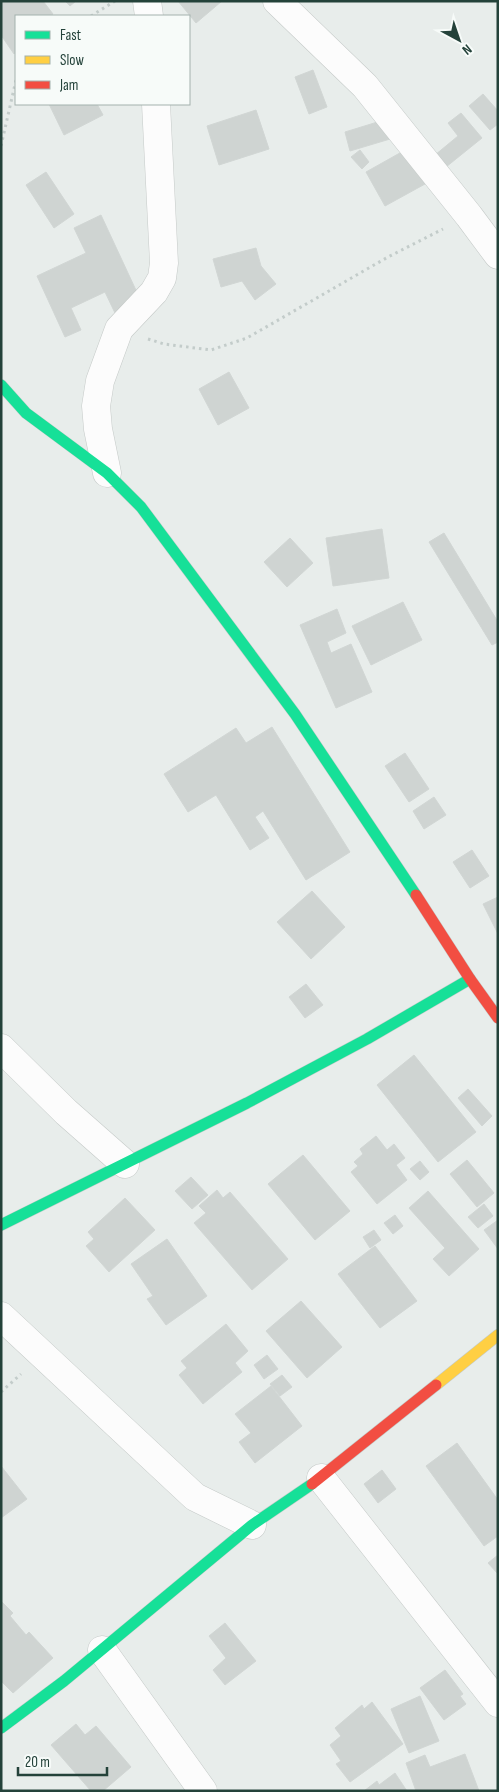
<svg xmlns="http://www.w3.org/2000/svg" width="499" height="1792" font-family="'Sofia Sans Condensed',sans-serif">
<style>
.building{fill:#cfd4d2;stroke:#d1d6d4}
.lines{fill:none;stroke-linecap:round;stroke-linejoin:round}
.street-casing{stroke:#c5cac8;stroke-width:29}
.fast-casing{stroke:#c3cbc8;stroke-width:12}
.slow-casing{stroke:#c3cbc8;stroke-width:12}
.jam-casing{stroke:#c3cbc8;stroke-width:12}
.path{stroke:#c3ccca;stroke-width:3;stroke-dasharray:2.5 4;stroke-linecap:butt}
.street{stroke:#fcfcfc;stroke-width:28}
.fast{stroke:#16e098;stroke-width:11}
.slow{stroke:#ffcf43;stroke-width:11}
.jam{stroke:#f24e42;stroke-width:11}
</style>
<rect width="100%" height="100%" fill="#e8edeb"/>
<g class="building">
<path d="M1,1H43L53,14L50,16H16V52L14,54L1,35Z"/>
<path d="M65,1H76L70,6Z"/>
<path d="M178,1H222L196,23Z"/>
<path d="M313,70L327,107L309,114L295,77Z"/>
<path d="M483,94L498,111V124L490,130L469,106Z"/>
<path d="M49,104H97L103,115L64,135Z"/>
<path d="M256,110L269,149L219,165L207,126Z"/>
<path d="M461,113L482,138L446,167L435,155L458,136L448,123Z"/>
<path d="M384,120L390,139L350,151L345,132Z"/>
<path d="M407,149L425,184L385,206L366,172Z"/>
<path d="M360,150L369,162L362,169L351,157Z"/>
<path d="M46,172L74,214L54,228L26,185Z"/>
<path d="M101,215L141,301L115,313L105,292L71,308L81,330L65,337L37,276L86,253L74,228Z"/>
<path d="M256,248L261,266L276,284L255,300L242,281L221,287L213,259Z"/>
<path d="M229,372L249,408L218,425L199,389Z"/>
<path d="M382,529L389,578L333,586L326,538Z"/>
<path d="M444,533L498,622V642L492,645L429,542Z"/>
<path d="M290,538L313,563L287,587L264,562Z"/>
<path d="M403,602L422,640L371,665L352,626Z"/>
<path d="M337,609L346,633L327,642L331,653L351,644L372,692L336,708L300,625Z"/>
<path d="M272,727L350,852L306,880L263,811L255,817L269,838L250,850L216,795L188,812L164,774L236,728L246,743Z"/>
<path d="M405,753L429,789L409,802L385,766Z"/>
<path d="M434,797L446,815L424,829L413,811Z"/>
<path d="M472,850L489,876L470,888L453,862Z"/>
<path d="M312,891L345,927L311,959L277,922Z"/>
<path d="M498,897V934L483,904Z"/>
<path d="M306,984L323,1005L305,1018L289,997Z"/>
<path d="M414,1055L476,1132L438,1162L377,1085Z"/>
<path d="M468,1089L492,1116L482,1126L458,1098Z"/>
<path d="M376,1136L387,1150L394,1144L405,1158L396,1165L407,1180L377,1204L351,1172L358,1166L354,1162L363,1154L360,1149Z"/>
<path d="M303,1155L350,1211L315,1240L268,1184Z"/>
<path d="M467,1160L494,1193L477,1207L450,1174Z"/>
<path d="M420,1161L429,1172L420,1180L410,1169Z"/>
<path d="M191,1177L208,1195L192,1209L175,1191Z"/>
<path d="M217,1190L223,1198L230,1192L288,1259L252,1290L194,1223L206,1213L199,1206Z"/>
<path d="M428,1191L479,1249L449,1276L433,1259L445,1248L409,1208Z"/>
<path d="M125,1198L155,1230L109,1272L86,1246L94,1239L88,1232Z"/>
<path d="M484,1204L493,1216L478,1228L468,1217Z"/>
<path d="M395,1215L403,1226L393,1234L384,1223Z"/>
<path d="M498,1220V1249L484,1230Z"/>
<path d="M374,1230L381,1240L370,1248L363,1237Z"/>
<path d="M167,1239L207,1296L166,1325L147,1299L153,1296L131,1264Z"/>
<path d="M375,1246L417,1301L380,1328L338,1274Z"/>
<path d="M301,1301L342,1347L307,1378L266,1331Z"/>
<path d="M226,1324L248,1351L235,1363L242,1372L203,1404L179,1375L187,1368L181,1361Z"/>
<path d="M267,1355L278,1369L264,1379L254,1365Z"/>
<path d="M282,1375L292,1387L280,1396L270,1384Z"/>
<path d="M271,1386L302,1426L255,1463L239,1442L251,1433L235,1414Z"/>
<path d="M457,1443L498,1500V1536L484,1546L426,1466Z"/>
<path d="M1,1466L27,1499L1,1518Z"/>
<path d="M382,1470L396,1489L378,1503L364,1484Z"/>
<path d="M498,1555V1574L488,1563Z"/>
<path d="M1,1601L13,1613L10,1616L26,1635L29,1632L53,1658L13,1693L2,1682L1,1683Z"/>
<path d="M225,1623L256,1661L225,1685L213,1670L226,1658L209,1636Z"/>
<path d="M445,1670L463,1694L460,1696L466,1704L444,1720L420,1688Z"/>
<path d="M420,1696L439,1741L409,1753L391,1709Z"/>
<path d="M372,1702L403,1744L350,1782L336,1764L341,1761L330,1745L341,1736L335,1728L362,1705L364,1709Z"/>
<path d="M76,1724L85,1735L96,1726L131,1767L103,1791H91L51,1745Z"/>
<path d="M465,1754L479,1791H416L406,1763L425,1755L430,1767Z"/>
<path d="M395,1773L407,1791H364L377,1781L379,1785Z"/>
</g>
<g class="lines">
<defs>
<g id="street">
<path d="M147,1L149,16"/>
<path d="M277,1L365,86L469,216L498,255"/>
<path d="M107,473L98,429L96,406L100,381L119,329L154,292L162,278L164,263L156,104"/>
<path d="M1,1048L66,1112L125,1164"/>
<path d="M1,1316L195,1497L252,1525"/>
<path d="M321,1478L498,1703"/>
<path d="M102,1650L203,1791"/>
</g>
<g id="fast">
<path d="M1,385L26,413L107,473L141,507L295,714L416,895"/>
<path d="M1,1225L247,1103L367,1039L470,979"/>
<path d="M1,1728L64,1681L252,1525L312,1484"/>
</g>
<path id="slow" d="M436,1385L498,1335"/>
<g id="jam">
<path d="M416,895L470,979L498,1018"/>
<path d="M312,1484L436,1385"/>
</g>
</defs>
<use href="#street" class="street-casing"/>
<use href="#fast" class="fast-casing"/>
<use href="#slow" class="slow-casing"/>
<use href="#jam" class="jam-casing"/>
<g class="path">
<path d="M91,16L115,1"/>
<path d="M1,146L16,80"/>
<path d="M148,339L164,344L211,350L247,338L388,257L443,229"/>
<path d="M1,1392L21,1374"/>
</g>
<use href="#street" class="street"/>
<use href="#fast" class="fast"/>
<use href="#slow" class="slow"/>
<use href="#jam" class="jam"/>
</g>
<rect width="499" height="1792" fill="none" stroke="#24423a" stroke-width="5"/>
<rect x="15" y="15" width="175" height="90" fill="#f7fbf9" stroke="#a3b1ad"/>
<rect x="25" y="31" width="25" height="8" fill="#16e098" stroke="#a3b1ad"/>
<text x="60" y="40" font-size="15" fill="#24423a">Fast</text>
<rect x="25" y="56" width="25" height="8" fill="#ffcf43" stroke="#a3b1ad"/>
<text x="60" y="65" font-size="15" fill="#24423a">Slow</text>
<rect x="25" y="81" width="25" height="8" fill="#f24e42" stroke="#a3b1ad"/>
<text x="60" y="90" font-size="15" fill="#24423a">Jam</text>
<g transform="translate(459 40) rotate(140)" stroke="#f7fbf9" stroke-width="4" paint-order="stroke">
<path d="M0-4L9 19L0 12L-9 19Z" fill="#24423a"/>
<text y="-8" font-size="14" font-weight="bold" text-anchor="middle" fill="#24423a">N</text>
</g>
<path d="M18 1767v8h89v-8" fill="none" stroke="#24423a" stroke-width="2.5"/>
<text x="25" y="1767" font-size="15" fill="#24423a" stroke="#f7fbf9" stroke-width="4" paint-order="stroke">20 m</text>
</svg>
